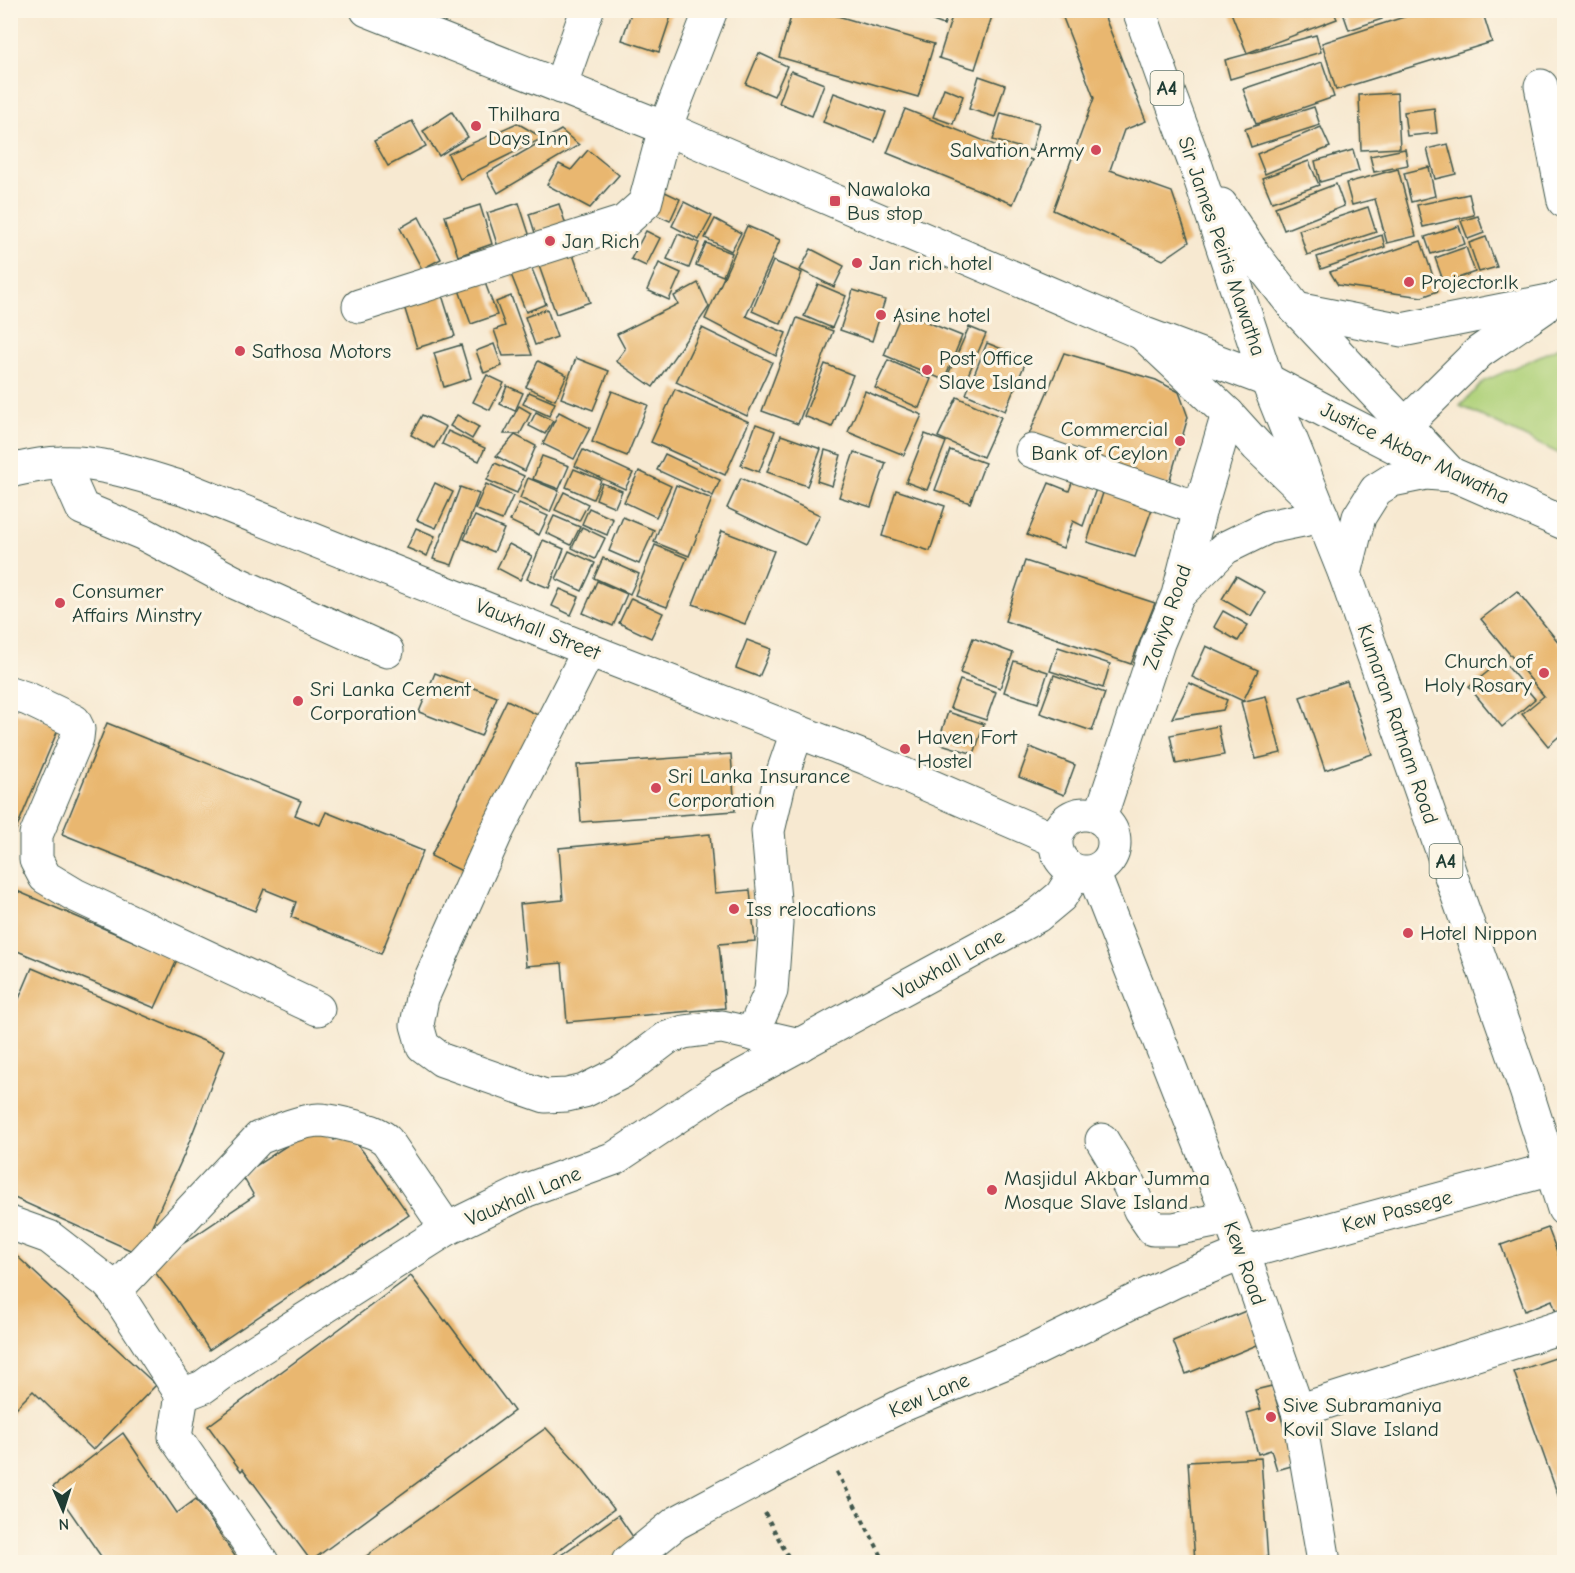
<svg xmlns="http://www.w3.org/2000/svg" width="1575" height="1573" font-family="'Comic Neue',sans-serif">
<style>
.park{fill:#b0d27b;stroke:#688858;stroke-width:1.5}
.building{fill:#e9b770}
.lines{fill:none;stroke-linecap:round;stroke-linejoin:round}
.minor-casing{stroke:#3f574c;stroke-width:35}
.major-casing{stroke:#3f574c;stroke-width:35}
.highway-casing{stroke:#3f574c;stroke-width:35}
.path{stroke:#3f574c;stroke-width:4;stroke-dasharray:4.5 4.5;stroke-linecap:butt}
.minor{stroke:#fff;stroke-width:33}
.major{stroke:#fff;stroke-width:33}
.highway{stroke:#fff;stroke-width:33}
.poi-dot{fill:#d1495b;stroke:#fcf5e5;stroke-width:2}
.labels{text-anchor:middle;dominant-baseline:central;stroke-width:6;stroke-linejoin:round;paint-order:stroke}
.shield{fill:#fcf5e5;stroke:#617469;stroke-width:1.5}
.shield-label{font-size:20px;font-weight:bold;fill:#1f3d34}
.poi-label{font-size:21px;fill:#1f3d34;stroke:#fcf5e5;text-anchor:start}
.street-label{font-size:21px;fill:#1f3d34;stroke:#fcf5e5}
</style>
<rect width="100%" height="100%" fill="#fcf5e5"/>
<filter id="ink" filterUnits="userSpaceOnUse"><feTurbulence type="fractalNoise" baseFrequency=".0167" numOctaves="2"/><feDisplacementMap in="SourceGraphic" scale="12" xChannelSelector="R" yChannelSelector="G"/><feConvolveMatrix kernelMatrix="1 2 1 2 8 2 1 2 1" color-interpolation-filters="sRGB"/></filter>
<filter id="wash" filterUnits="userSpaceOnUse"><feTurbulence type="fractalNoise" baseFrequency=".008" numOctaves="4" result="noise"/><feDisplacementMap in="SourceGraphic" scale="24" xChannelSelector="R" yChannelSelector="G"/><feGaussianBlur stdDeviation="1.35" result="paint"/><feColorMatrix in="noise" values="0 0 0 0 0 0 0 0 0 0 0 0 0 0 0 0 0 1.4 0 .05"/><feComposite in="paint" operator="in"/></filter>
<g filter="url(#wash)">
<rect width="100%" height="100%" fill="#f7e9d1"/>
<path class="park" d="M1564,345V456L1460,406L1484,381Z"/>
<g id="blocks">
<g class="building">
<path d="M632,10H673L659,52L622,40Z"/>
<path d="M793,10H817L934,44L918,97L779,57Z"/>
<path d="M902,10H949L944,25Z"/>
<path d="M954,10H994L975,69L939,58Z"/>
<path d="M1060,10H1102L1146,121L1124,130L1110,170L1172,192L1189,242L1163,260L1053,210L1094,98Z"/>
<path d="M1230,10H1333L1337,19L1247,53Z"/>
<path d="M1342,10H1379L1382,19L1349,30Z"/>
<path d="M1426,10H1482L1492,42L1336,90L1322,43Z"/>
<path d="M1316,35L1321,52L1230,79L1225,60Z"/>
<path d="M759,53L787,66L774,96L746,84Z"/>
<path d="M1322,62L1334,97L1256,124L1243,89Z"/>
<path d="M791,71L824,84L812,116L779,103Z"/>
<path d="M979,76L1005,85L995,117L969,109Z"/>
<path d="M944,88L963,96L953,124L933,117Z"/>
<path d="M834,93L886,112L875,142L823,122Z"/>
<path d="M1397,93L1400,148L1361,150L1359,95Z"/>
<path d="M1314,107L1320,125L1251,147L1245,129Z"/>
<path d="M1434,108L1437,133L1407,136L1404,112Z"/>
<path d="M905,109L1032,160L1013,204L887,153Z"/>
<path d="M452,112L468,137L439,156L423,131Z"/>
<path d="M1001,113L1039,123L1032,151L993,140Z"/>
<path d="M412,121L426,146L388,166L374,141Z"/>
<path d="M517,123L543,138L460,179L448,154Z"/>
<path d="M1321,127L1330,147L1265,174L1257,154Z"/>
<path d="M561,130L579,145L498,193L487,173Z"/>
<path d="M1448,144L1456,174L1435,179L1427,149Z"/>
<path d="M1405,149L1408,165L1374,172L1370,156Z"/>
<path d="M588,150L619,175L590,208L547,185L559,164L571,170Z"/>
<path d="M1353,150L1359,171L1320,182L1315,161Z"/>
<path d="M1309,161L1319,185L1272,202L1262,178Z"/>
<path d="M1429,167L1435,196L1411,202L1404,173Z"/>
<path d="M1398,169L1416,236L1387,243L1375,199L1352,205L1346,183Z"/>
<path d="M1336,184L1344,206L1284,230L1275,207Z"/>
<path d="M663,191L680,199L670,221L652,213Z"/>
<path d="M1469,194L1474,215L1423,227L1417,205Z"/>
<path d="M684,202L712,216L699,240L672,226Z"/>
<path d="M519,203L531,240L499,250L487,213Z"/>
<path d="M559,204L566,225L536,236L529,214Z"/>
<path d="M480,205L492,244L458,256L445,216Z"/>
<path d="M1368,207L1376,232L1307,255L1299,230Z"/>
<path d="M1478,216L1484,233L1468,239L1461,221Z"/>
<path d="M419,217L441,259L422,269L400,228Z"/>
<path d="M715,219L741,233L731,251L705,238Z"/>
<path d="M747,226L780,240L746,316L786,333L776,356L705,319Z"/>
<path d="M1459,226L1465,244L1431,254L1425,237Z"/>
<path d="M646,231L660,238L646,266L631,259Z"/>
<path d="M678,234L699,243L689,268L667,259Z"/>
<path d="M1382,235L1385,247L1321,269L1317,257Z"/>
<path d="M1486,237L1497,267L1479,272L1469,243Z"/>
<path d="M1421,241L1438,291L1422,297L1338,285L1330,272Z"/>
<path d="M706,243L732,253L723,276L696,265Z"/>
<path d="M1466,247L1475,272L1444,283L1435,258Z"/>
<path d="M811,249L844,266L834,287L800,270Z"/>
<path d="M572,252L590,302L556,314L538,263Z"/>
<path d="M773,261L802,273L781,324L752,311Z"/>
<path d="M659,263L681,273L669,300L647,290Z"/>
<path d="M530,264L546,304L526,312L510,272Z"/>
<path d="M481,272L497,315L471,324L456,281Z"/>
<path d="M698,283L709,307L653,387L616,361L625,349L617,334L678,304L674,296Z"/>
<path d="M818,284L846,296L832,328L804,316Z"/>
<path d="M853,290L885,300L872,341L840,330Z"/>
<path d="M441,292L455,336L417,348L403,303Z"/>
<path d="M511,296L532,355L503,356L494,330L505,326L496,302Z"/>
<path d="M547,309L557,337L535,345L525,317Z"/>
<path d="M902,312L962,336L944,380L884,355Z"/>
<path d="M797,318L833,331L798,424L762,411Z"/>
<path d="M969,327L986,334L964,384L947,377Z"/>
<path d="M702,328L772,362L747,416L676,382Z"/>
<path d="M987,343L1027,359L1005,411L966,394Z"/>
<path d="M494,344L502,366L484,373L476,351Z"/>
<path d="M461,345L471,378L444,387L434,353Z"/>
<path d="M1064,353L1156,380L1179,392L1188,417L1168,486L1028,437Z"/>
<path d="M576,358L609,371L593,410L561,398Z"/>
<path d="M888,360L931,379L919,408L875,388Z"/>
<path d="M538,361L567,375L555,400L526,387Z"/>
<path d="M825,364L853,375L832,427L804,416Z"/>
<path d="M487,375L504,383L490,410L473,402Z"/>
<path d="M507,386L523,393L515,411L500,404Z"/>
<path d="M675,389L749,422L725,475L651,442Z"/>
<path d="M612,391L648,405L627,456L592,442Z"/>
<path d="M865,391L922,415L904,455L848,432Z"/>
<path d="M529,392L555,403L549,416L523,404Z"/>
<path d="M957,397L1001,417L983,457L938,437Z"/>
<path d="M519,406L531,413L520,434H504Z"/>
<path d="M536,412L553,421L545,434L529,426Z"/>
<path d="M559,412L590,428L574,459L543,444Z"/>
<path d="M422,415L446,427L434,448L411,435Z"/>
<path d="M457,415L479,427L472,439L450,426Z"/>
<path d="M756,424L775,431L759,472L741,465Z"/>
<path d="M448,431L485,448L479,461L442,444Z"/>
<path d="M925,434L946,442L927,490L906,482Z"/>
<path d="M515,435L536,446L525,471L496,456Z"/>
<path d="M781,435L821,449L807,486L767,472Z"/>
<path d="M583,450L633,473L625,489L575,466Z"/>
<path d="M825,450L841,455L832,486L817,481Z"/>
<path d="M950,450L985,463L970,503L935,490Z"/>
<path d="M854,452L886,463L871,507L839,497Z"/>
<path d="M665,454L720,480L713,496L657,470Z"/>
<path d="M542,456L569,466L559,489L533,479Z"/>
<path d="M495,463L524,476L517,493L487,480Z"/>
<path d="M574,469L601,480L593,499L566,487Z"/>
<path d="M639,471L671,486L656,517L624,502Z"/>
<path d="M1074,477L1097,486L1083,526L1073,521L1063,548L1027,535L1049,483L1069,491Z"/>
<path d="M528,478L559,491L550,512L520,498Z"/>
<path d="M741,478L820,515L805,545L727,508Z"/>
<path d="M435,483L453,492L436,528L417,520Z"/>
<path d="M602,483L622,491L615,507L596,499Z"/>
<path d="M486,484L513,496L502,520L475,509Z"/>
<path d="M676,485L712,499L689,556L654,542Z"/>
<path d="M460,487L479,494L452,565L433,559Z"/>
<path d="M896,490L945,506L930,551L882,536Z"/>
<path d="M1104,490L1153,506L1135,557L1087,542Z"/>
<path d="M564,492L588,504L579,521L555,510Z"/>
<path d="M519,503L548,516L539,535L510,521Z"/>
<path d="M589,508L613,519L607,535L582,524Z"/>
<path d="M475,516L504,529L494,552L464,539Z"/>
<path d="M554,516L580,527L571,545L546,533Z"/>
<path d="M623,517L654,530L639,564L609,551Z"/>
<path d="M582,527L605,538L595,559L572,548Z"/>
<path d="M416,528L435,536L427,556L407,548Z"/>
<path d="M722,531L774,551L745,624L693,604Z"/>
<path d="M543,540L564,549L549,588L527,579Z"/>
<path d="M509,544L532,556L520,580L497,568Z"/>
<path d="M655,545L687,558L667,607L635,595Z"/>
<path d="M569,551L595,563L582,591L556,579Z"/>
<path d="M603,558L639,574L630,594L594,578Z"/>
<path d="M1025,561L1155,603L1131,664L1005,621Z"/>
<path d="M1236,576L1265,592L1251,616L1222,599Z"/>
<path d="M597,581L627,594L613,626L583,613Z"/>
<path d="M560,589L579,597L571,615L552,606Z"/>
<path d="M1517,591L1564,649V732L1548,746L1522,714L1544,696L1481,619Z"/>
<path d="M631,598L663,613L651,638L619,623Z"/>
<path d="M1223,611L1248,625L1238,641L1214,627Z"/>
<path d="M973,638L1013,653L1000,688L960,673Z"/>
<path d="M747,640L771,649L759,677L736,668Z"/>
<path d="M1206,646L1258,670L1243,701L1192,677Z"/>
<path d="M1058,647L1110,664L1103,688L1050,671Z"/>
<path d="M1502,660L1535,699L1502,727L1469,687Z"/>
<path d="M1014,661L1048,672L1038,703L1004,692Z"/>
<path d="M435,673L497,697L481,736L419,712Z"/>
<path d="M1054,675L1105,693L1092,731L1040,713Z"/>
<path d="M960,680L996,692L986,720L950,708Z"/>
<path d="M1347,681L1372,754L1325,770L1300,697Z"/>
<path d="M1189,683L1227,700L1223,710L1172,718Z"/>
<path d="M1266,696L1281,753L1256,759L1241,702Z"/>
<path d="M507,700L544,718L468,874L431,856Z"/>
<path d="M10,711L60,725L10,844Z"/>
<path d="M948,712L984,724L974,754L938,743Z"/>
<path d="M107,723L301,801L295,815L320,825L326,812L423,851L381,954L291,917L296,902L264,889L255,911L62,834Z"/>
<path d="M1218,726L1224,755L1176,764L1170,735Z"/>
<path d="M1030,747L1075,765L1064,795L1019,777Z"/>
<path d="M731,754L735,811L581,822L577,765Z"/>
<path d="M710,834L715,893L750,890L755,941L719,944L725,1008L567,1022L562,963L526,966L520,904L563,900L559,848Z"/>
<path d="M10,888L177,960L155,1008L10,948Z"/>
<path d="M32,968L225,1050L184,1155L139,1254L10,1196V1020Z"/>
<path d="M323,1122L334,1140L349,1134L376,1168L409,1215L209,1350L176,1299L150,1266L254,1196L242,1175Z"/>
<path d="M1548,1228L1564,1270V1310L1556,1312L1552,1300L1525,1311L1501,1245Z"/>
<path d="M10,1252L19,1258L156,1385L93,1450L33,1391L10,1414Z"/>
<path d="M411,1276L445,1321L446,1320L514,1411L311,1561L243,1469L241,1471L208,1426Z"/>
<path d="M1248,1310L1262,1343L1186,1374L1173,1341Z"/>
<path d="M1564,1355V1512L1514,1372Z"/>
<path d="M1272,1386L1295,1465L1277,1470L1271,1450L1258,1454L1247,1413L1261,1409L1255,1390Z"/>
<path d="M546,1428L583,1469L614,1509L543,1562H358Z"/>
<path d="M123,1433L177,1513L196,1499L239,1562H105L53,1487Z"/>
<path d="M1261,1458L1268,1562H1195L1188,1462Z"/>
<path d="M618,1515L642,1550L625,1562H551Z"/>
</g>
</g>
</g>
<g filter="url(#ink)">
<use href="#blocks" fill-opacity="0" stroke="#3f574c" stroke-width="1.5"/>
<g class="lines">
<defs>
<g id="minor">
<path d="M1541,86L1564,201"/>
<path d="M560,87L587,10"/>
<path d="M359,306L624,222L645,203L665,128L711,10"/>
<path d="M1296,309L1402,330L1554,300L1564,296"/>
<path d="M1406,424L1479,352L1543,308"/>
<path d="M1032,451L1200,509"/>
<path d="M62,463L82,508L142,533L232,581L387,651"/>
<path d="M10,471C27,467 45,463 61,463C105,461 148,478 189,490L589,650L866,758L1055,840"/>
<path d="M1179,594L1225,548L1268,527L1322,516"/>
<path d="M589,650L497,831L422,998L417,1025L423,1046L442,1060L545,1096L567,1095L584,1091L622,1072L667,1038L684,1032L722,1027L800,1045"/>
<path d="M10,693L28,699L74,721L78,729L77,738L36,835V860L45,877L75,895L318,1009"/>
<circle cx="1085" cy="843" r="29"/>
<path d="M1100,818L1158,643L1178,595L1200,509L1228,414"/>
<path d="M1093,872L1243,1253L1298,1411L1324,1562"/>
<path d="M752,1034L771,991L776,923L768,831L779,784L797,732"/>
<path d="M1102,1140L1129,1185L1140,1210L1153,1229H1174L1229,1218"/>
<path d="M10,1223L49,1237L107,1282L115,1291L182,1395L203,1387L235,1364L447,1229L527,1190L615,1158L720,1088L1037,916L1061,896L1076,872"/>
<path d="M115,1291L259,1138C278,1131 299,1121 319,1120C330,1120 364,1128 375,1133C379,1135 384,1138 387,1141L447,1229"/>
<path d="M182,1395L175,1437L262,1562"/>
<path d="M1298,1411L1564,1326"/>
<path d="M628,1562L676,1523L822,1445L905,1404L1028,1353L1175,1281L1243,1253L1551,1169"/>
</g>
<path id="major" d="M367,10L665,128L1142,333L1267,380L1335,416L1431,465L1564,523"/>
<g id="highway">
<path d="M1139,10L1163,78L1196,166L1267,380L1345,574L1526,1090L1564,1209"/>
<path d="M1221,205L1254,255L1296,309L1452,475"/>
<path d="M1142,333L1228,414L1257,446L1309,496"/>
<path d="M1345,574L1359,517L1376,490L1392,480L1426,473L1452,475"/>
</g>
</defs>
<use href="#minor" class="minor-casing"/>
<use href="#major" class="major-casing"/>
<use href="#highway" class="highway-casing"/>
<g class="path">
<path d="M837,1472L885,1562"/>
<path d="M765,1513L791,1562"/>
</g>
<use href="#minor" class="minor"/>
<use href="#major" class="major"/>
<use href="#highway" class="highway"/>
</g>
</g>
<g class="poi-dot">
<circle cx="476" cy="126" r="6"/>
<circle cx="1096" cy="150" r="6"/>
<rect x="829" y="195" width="12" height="12" rx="3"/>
<circle cx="550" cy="241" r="6"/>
<circle cx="857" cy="263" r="6"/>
<circle cx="1409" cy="282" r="6"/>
<circle cx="881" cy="315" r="6"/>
<circle cx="240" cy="351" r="6"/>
<circle cx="927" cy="370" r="6"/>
<circle cx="1180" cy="441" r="6"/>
<circle cx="60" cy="603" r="6"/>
<circle cx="1544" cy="673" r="6"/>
<circle cx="298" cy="701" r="6"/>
<circle cx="905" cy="749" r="6"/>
<circle cx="656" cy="788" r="6"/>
<circle cx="734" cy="909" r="6"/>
<circle cx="1408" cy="933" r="6"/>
<circle cx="992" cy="1190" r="6"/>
<circle cx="1271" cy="1417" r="6"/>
</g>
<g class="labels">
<g class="shield">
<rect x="1150.5" y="71" width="33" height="34" rx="4.5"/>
<rect x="1429.5" y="844" width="33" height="34" rx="4.5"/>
</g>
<g class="shield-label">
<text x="1167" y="88">A4</text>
<text x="1446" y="861">A4</text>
</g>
<g class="poi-label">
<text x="488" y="114">Thilhara<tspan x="488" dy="24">Days Inn</tspan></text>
<text x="1084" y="150" text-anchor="end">Salvation Army</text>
<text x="847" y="189">Nawaloka<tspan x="847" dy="24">Bus stop</tspan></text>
<text x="562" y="241">Jan Rich</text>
<text x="869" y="263">Jan rich hotel</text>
<text x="1421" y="282">Projector.lk</text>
<text x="893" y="315">Asine hotel</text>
<text x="252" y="351">Sathosa Motors</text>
<text x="939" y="358">Post Office<tspan x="939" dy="24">Slave Island</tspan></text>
<text x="1168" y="429" text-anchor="end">Commercial<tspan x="1168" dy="24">Bank of Ceylon</tspan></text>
<text x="72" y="591">Consumer<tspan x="72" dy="24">Affairs Minstry</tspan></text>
<text x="1532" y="661" text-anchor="end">Church of<tspan x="1532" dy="24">Holy Rosary</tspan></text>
<text x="310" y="689">Sri Lanka Cement<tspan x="310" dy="24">Corporation</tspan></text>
<text x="917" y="737">Haven Fort<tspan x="917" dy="24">Hostel</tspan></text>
<text x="668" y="776">Sri Lanka Insurance<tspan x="668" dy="24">Corporation</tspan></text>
<text x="746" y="909">Iss relocations</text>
<text x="1420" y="933">Hotel Nippon</text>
<text x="1004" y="1178">Masjidul Akbar Jumma<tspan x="1004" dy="24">Mosque Slave Island</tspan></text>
<text x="1283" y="1405">Sive Subramaniya<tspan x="1283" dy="24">Kovil Slave Island</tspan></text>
</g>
<g class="street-label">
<text transform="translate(1222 246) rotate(71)">Sir James Peiris Mawatha</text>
<text transform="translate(1415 453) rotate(26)">Justice Akbar Mawatha</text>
<text transform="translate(1167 617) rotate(-71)">Zaviya Road</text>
<text transform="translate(538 629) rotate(22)">Vauxhall Street</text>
<text transform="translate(1398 724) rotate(71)">Kumaran Ratnam Road</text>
<text transform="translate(949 964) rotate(-29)">Vauxhall Lane</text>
<text transform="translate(523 1196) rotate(-23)">Vauxhall Lane</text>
<text transform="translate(1397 1211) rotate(-15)">Kew Passege</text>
<text transform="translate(1245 1263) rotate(70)">Kew Road</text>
<text transform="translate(929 1395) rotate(-23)">Kew Lane</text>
</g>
</g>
<rect width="1575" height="1573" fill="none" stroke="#fcf5e5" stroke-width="36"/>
<g transform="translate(63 1510) rotate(177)" stroke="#fcf5e5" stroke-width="4.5" paint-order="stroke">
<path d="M0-4.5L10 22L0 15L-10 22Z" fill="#1f3d34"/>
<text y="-9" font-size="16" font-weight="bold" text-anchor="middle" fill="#1f3d34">N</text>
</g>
</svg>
